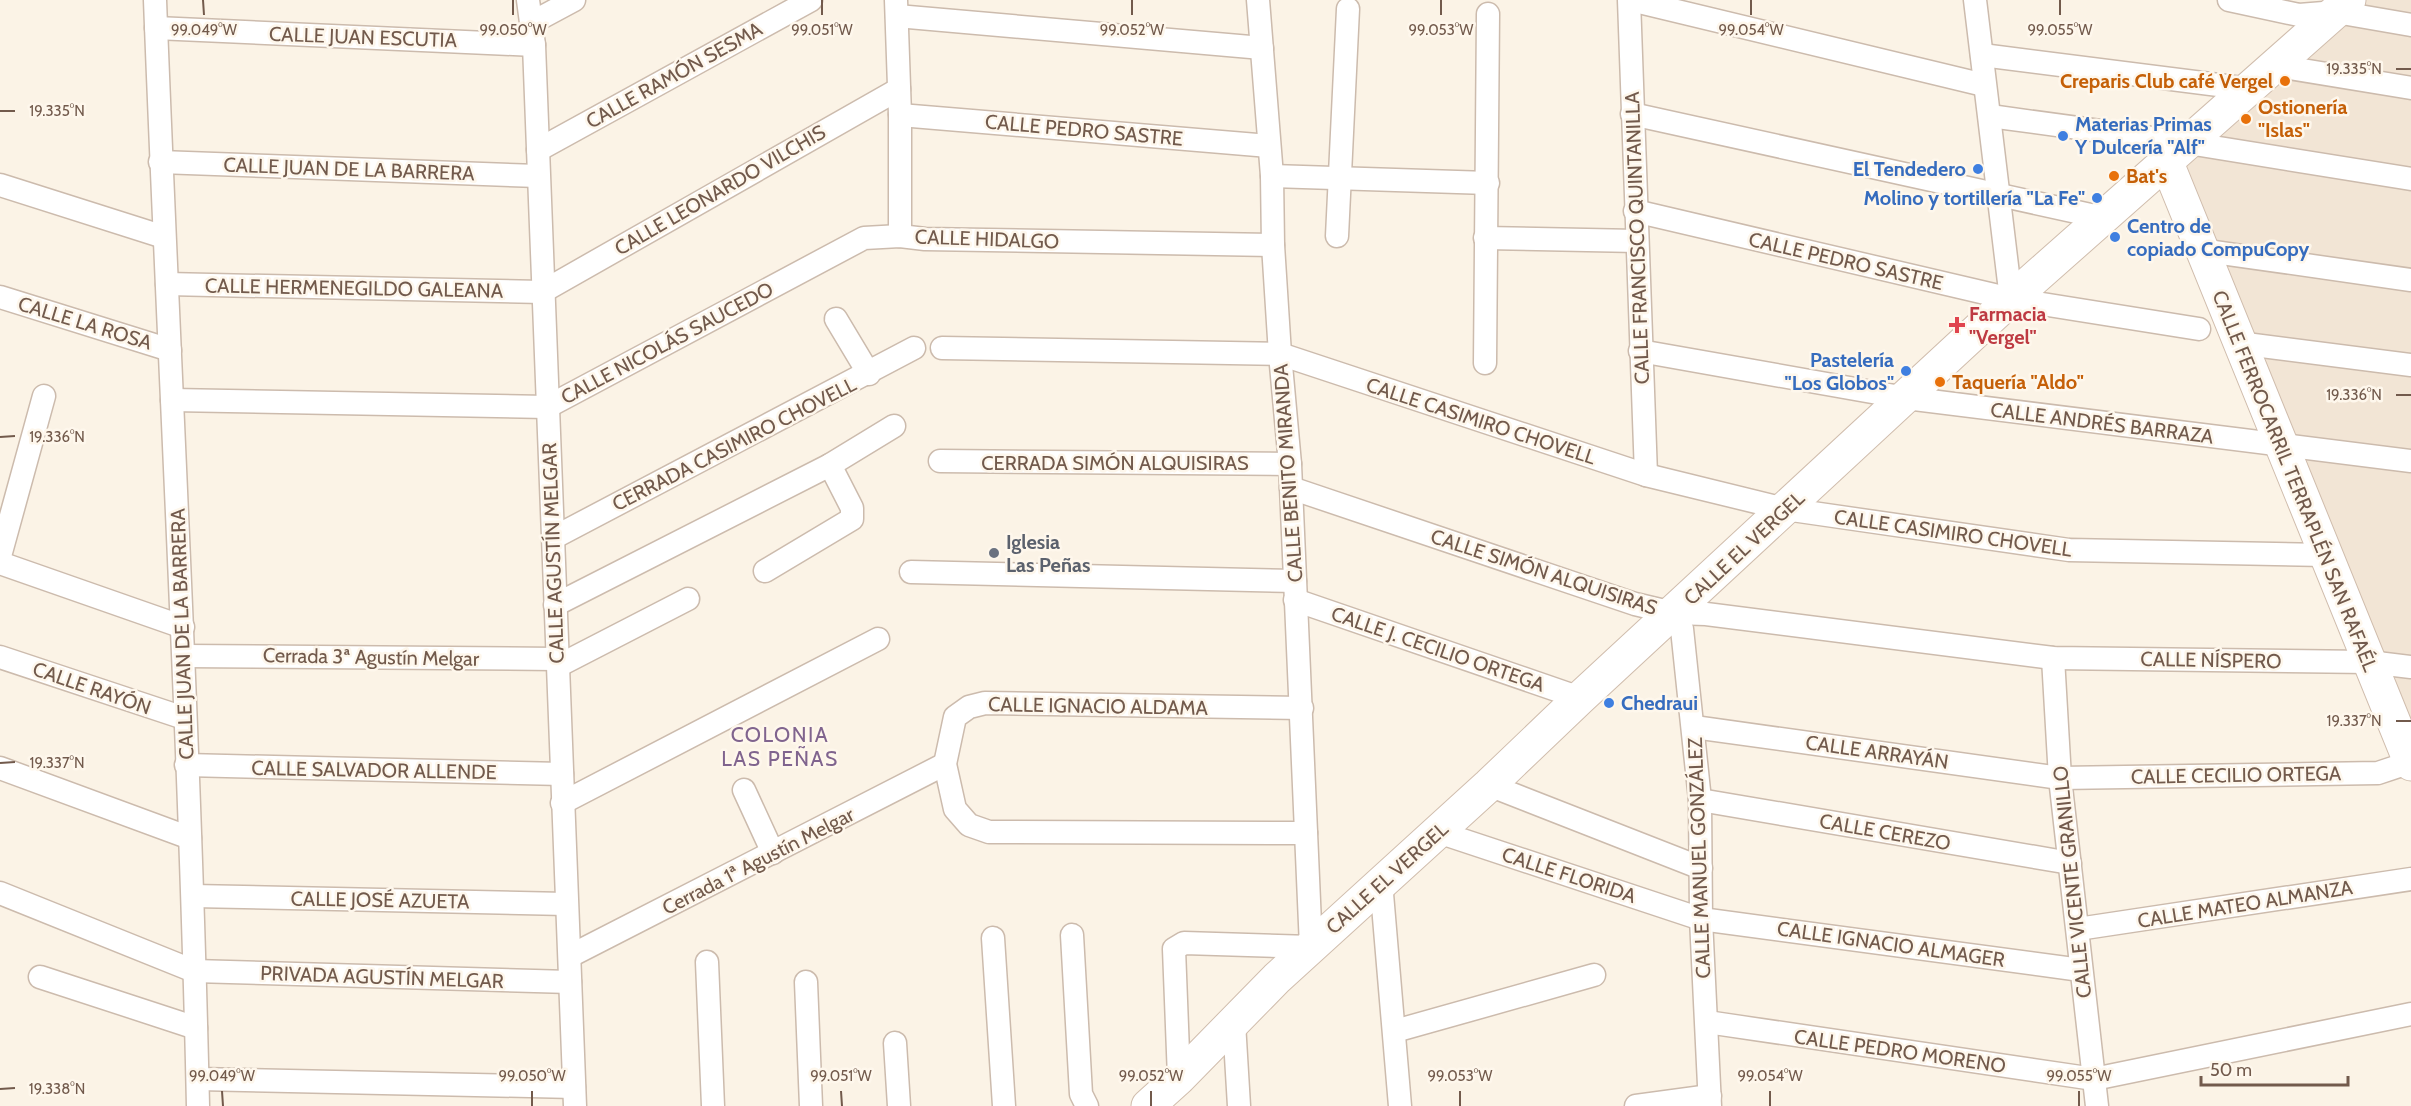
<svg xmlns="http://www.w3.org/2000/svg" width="2411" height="1106" font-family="Cabin,sans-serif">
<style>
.residential{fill:#f2e5d5}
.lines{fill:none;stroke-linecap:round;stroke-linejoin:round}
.street-casing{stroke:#ccbbad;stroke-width:25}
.secondary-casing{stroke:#d0bdad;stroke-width:35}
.street{stroke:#fff;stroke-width:22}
.secondary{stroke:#fff;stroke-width:33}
.ticks{fill:none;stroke:#725a4c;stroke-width:2}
.food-dot{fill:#e8710a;stroke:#fef7ec;stroke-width:2}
.shop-dot{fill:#3f7fe0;stroke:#fef7ec;stroke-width:2}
.health-dot{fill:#e0444e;stroke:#fef7ec;stroke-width:2}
.worship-dot{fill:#6b7280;stroke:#fef7ec;stroke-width:2}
.labels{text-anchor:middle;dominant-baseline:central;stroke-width:5;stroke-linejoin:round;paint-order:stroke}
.street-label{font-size:20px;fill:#725a4c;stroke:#fef7ec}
.food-label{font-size:20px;font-weight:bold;fill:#c56008;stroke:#fef7ec;text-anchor:start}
.shop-label{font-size:20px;font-weight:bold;fill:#366cbe;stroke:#fef7ec;text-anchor:start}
.health-label{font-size:20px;font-weight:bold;fill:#be3a42;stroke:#fef7ec;text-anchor:start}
.worship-label{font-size:20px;font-weight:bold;fill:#5b616d;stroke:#fef7ec;text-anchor:start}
.neighbourhood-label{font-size:21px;letter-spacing:1.5px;fill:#80648e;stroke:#fef7ec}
.ticks-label{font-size:15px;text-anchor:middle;fill:#725a4c;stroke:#fef7ec;stroke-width:5;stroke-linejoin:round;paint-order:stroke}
</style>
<rect width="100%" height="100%" fill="#fbf3e6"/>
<path class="residential" d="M2349,0H2411V764L2167,163Z"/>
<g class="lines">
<defs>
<g id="street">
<path d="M155,0C169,369 190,737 198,1106"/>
<path d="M528,0L534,45L575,1106"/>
<path d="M896,0L900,115V236"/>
<path d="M1629,0L1646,475"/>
<path d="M1631,0L1984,85"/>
<path d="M1975,0L2011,299"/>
<path d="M2229,0L2299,15L2336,12L2411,25"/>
<path d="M897,16L1262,48"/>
<path d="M533,22L574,0"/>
<path d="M156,28L534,45"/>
<path d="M1982,55L2250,89"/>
<path d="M2277,66L2411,88"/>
<path d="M1632,114L2104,218"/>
<path d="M900,115L1269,146"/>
<path d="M1990,116L2188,143L2411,179"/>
<path d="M538,150L811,0"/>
<path d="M160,162L538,176"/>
<path d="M1272,176L1488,183"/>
<path d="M0,185L164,237"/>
<path d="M1635,211L2011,299L2199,329"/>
<path d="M1337,236L1348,9"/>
<path d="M1485,238L1637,241"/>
<path d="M2200,250L2411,280"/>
<path d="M167,284L542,292L899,89"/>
<path d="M0,297L170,350"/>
<path d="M836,319L869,374"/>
<path d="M2238,343L2411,365"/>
<path d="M942,348L1280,354L1646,475L1785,509L2069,550L2325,555"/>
<path d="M1640,351L1906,398L2411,461"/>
<path d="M1485,363L1488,14"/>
<path d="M172,400L547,407L864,238L900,236L925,239L1273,245"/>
<path d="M940,461L1290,464"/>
<path d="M1291,488L1635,604L1673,613L1706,614L2053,658L2369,662L2411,667"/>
<path d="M553,538L914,348"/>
<path d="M0,556L44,396"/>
<path d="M0,563L183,627"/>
<path d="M765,571L852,519V508L830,465"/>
<path d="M911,572L1295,581"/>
<path d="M1295,600L1580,698"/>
<path d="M555,605L830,465L894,426"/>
<path d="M1673,613L1682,629L1700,800L1701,919L1710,1106"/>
<path d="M184,656L557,659"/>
<path d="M0,657L184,718"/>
<path d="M2053,658L2060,778L2097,1106"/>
<path d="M558,666L688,599"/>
<path d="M1302,708L985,703L969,707L955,717L945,764L955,809L969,825L989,832L1306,833"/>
<path d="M1694,727L2060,778L2378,773L2411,762"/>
<path d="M186,765L562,774"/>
<path d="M0,768L190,838"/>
<path d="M1489,785L1701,868"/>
<path d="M744,790L773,853"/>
<path d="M1700,800L2070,863"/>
<path d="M562,803L878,639"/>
<path d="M1438,832L1701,919L2081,970"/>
<path d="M1381,882L1400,1106"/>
<path d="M0,893L194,971L570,982"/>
<path d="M193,896L566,904"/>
<path d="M2078,929L2411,879"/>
<path d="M1072,935L1081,1094L1087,1106"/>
<path d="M993,938L1004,1106"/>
<path d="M570,956L945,764"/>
<path d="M707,962L713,1106"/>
<path d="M40,977L196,1028"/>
<path d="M806,982L811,1106"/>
<path d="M1707,1022L2094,1079L2411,1014"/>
<path d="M1234,1023L1239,1106"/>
<path d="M1395,1031L1594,975"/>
<path d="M895,1043L899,1106"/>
<path d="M1179,1078L1174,949L1184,943L1311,947L1290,464L1280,354L1273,245L1272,176L1258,0"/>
<path d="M198,1079L574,1087"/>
<path d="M1636,1106L1710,1096"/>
</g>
<g id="secondary">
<path d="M2167,163L2411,764"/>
<path d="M1148,1106L1179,1078L1277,978L1489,785L1580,698L2011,299L2349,0"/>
</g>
</defs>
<use href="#street" class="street-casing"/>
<use href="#secondary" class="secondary-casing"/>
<use href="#street" class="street"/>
<use href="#secondary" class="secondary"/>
</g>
<path class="ticks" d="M203,0L204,15M513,0V15M822,0V15M1132,0V15M1441,0V15M1751,0V15M2060,0V15M2396,69H2411M0,111H15M2396,395H2411M0,437L15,436M2396,721H2411M0,763L15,762M0,1089L15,1088M222,1091L223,1106M532,1091V1106M841,1091L842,1106M1151,1091V1106M1460,1091V1106M1770,1091V1106M2079,1091V1106"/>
<g class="food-dot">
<circle cx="2285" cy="81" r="6"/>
<circle cx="2246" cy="119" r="6"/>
<circle cx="2114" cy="176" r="6"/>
<circle cx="1940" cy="382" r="6"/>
</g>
<g class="shop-dot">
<circle cx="2063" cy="136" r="6"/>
<circle cx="1978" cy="169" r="6"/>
<circle cx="2097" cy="198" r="6"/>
<circle cx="2115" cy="237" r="6"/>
<circle cx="1906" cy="371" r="6"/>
<circle cx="1609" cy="703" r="6"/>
</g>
<path class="health-dot" d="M1954 316h6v6h6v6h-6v6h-6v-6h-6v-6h6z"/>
<circle class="worship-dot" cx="994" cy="553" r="6"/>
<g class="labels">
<g class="street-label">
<text transform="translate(363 37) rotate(2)">CALLE JUAN ESCUTIA</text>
<text transform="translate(674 75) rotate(-29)">CALLE RAMÓN SESMA</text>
<text transform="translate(1084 130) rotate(5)">CALLE PEDRO SASTRE</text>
<text transform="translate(349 169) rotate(2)">CALLE JUAN DE LA BARRERA</text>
<text transform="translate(720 190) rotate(-30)">CALLE LEONARDO VILCHIS</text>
<text transform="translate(1637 238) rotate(-92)">CALLE FRANCISCO QUINTANILLA</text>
<text transform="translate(987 239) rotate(2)">CALLE HIDALGO</text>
<text transform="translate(1846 261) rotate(13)">CALLE PEDRO SASTRE</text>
<text transform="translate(354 288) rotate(1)">CALLE HERMENEGILDO GALEANA</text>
<text transform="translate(85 323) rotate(17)">CALLE LA ROSA</text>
<text transform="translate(667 343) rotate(-28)">CALLE NICOLÁS SAUCEDO</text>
<text transform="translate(1481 421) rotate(18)">CALLE CASIMIRO CHOVELL</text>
<text transform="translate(2102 423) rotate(7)">CALLE ANDRÉS BARRAZA</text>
<text transform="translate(734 444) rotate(-27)">CERRADA CASIMIRO CHOVELL</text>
<text x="1115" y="463">CERRADA SIMÓN ALQUISIRAS</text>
<text transform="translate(1288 473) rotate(-94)">CALLE BENITO MIRANDA</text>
<text transform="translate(2295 481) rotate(68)">CALLE FERROCARRIL TERRAPLÉN SAN RAFAÉL</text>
<text transform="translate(1953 533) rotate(8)">CALLE CASIMIRO CHOVELL</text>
<text transform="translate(1744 548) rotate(-43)">CALLE EL VERGEL</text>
<text transform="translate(553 553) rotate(-92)">CALLE AGUSTÍN MELGAR</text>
<text transform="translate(1544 572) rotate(18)">CALLE SIMÓN ALQUISIRAS</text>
<text transform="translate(182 634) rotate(-92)">CALLE JUAN DE LA BARRERA</text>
<text transform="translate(1438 649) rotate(19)">CALLE J. CECILIO ORTEGA</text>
<text transform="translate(371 657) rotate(1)">Cerrada 3ª Agustín Melgar</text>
<text transform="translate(2211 660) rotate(1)">CALLE NÍSPERO</text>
<text transform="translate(92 688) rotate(19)">CALLE RAYÓN</text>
<text transform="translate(1098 706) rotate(1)">CALLE IGNACIO ALDAMA</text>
<text transform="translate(1877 752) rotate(8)">CALLE ARRAYÁN</text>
<text transform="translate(374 770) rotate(1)">CALLE SALVADOR ALLENDE</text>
<text transform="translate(2236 775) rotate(-1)">CALLE CECILIO ORTEGA</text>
<text transform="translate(1885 832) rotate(10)">CALLE CEREZO</text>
<text transform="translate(1699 858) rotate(-92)">CALLE MANUEL GONZÁLEZ</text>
<text transform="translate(758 861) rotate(-27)">Cerrada 1ª Agustín Melgar</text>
<text transform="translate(1569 875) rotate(18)">CALLE FLORIDA</text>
<text transform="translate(1387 878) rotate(-42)">CALLE EL VERGEL</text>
<text transform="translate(2072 882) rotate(-96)">CALLE VICENTE GRANILLO</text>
<text transform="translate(380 900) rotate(1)">CALLE JOSÉ AZUETA</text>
<text transform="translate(2245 904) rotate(-9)">CALLE MATEO ALMANZA</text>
<text transform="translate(1891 944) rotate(8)">CALLE IGNACIO ALMAGER</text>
<text transform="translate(382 977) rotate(2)">PRIVADA AGUSTÍN MELGAR</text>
<text transform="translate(1900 1051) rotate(8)">CALLE PEDRO MORENO</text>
</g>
<g class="food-label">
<text x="2273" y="81" text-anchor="end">Creparis Club café Vergel</text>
<text x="2258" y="107">Ostionería<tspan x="2258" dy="23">"Islas"</tspan></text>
<text x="2126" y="176">Bat's</text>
<text x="1952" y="382">Taquería "Aldo"</text>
</g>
<g class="shop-label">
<text x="2075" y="124">Materias Primas<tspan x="2075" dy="23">Y Dulcería "Alf"</tspan></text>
<text x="1966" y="169" text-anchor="end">El Tendedero</text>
<text x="2085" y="198" text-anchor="end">Molino y tortillería "La Fe"</text>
<text x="2127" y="226">Centro de<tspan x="2127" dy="23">copiado CompuCopy</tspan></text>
<text x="1894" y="360" text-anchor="end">Pastelería<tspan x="1894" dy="23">"Los Globos"</tspan></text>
<text x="1621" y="703">Chedraui</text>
</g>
<g class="health-label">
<text x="1969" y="314">Farmacia<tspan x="1969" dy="23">"Vergel"</tspan></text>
</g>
<g class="worship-label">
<text x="1006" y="542">Iglesia<tspan x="1006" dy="23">Las Peñas</tspan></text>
</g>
<g class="neighbourhood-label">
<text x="780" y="734">COLONIA<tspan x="780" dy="24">LAS PEÑAS</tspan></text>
</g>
</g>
<g class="ticks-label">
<text x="204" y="35">99.049°W</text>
<text x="513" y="35">99.050°W</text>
<text x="822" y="35">99.051°W</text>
<text x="1132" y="35">99.052°W</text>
<text x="1441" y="35">99.053°W</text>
<text x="1751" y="35">99.054°W</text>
<text x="2060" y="35">99.055°W</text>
<text x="2354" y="74">19.335°N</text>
<text x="57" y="116">19.335°N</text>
<text x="2354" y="400">19.336°N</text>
<text x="57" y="442">19.336°N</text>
<text x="2354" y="726">19.337°N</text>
<text x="57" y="768">19.337°N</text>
<text x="222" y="1081">99.049°W</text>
<text x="532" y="1081">99.050°W</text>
<text x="841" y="1081">99.051°W</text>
<text x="1151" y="1081">99.052°W</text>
<text x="1460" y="1081">99.053°W</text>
<text x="1770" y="1081">99.054°W</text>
<text x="2079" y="1081">99.055°W</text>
<text x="57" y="1094">19.338°N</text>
</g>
<path d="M2201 1076v9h147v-9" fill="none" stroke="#725a4c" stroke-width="3"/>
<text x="2210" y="1076" font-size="18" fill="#725a4c" stroke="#fef7ec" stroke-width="4.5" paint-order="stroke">50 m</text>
</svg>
